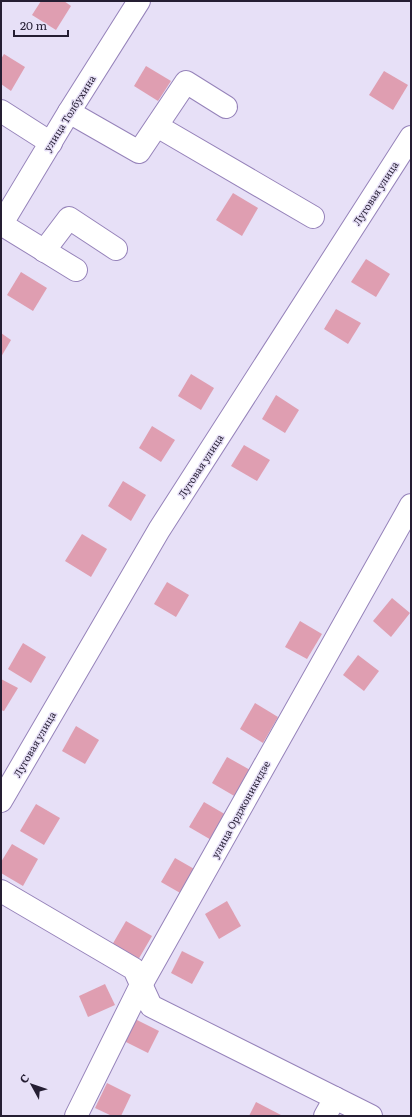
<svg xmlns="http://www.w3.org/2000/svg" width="412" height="1117" font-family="Literata,serif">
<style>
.building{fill:#df9eb1}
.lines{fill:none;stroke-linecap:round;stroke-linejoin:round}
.minor-casing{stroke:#9683ba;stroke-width:24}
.minor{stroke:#fff;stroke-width:22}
.labels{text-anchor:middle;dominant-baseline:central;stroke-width:3;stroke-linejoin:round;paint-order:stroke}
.street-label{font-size:10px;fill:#251e33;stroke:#e7e0f7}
</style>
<rect width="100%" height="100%" fill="#e7e0f7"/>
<g class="building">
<path d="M41,1H64L71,6L56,30L32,15Z"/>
<path d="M4,54L25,67L11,91L1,84V59Z"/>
<path d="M146,66L171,81L158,101L134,86Z"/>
<path d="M384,71L408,85L393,110L369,95Z"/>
<path d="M233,193L258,208L242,236L216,220Z"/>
<path d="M366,259L390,274L376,297L351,282Z"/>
<path d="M21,272L47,288L33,311L7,295Z"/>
<path d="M336,309L361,323L348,344L324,329Z"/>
<path d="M1,333L11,340L1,357Z"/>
<path d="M191,374L214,388L201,410L178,396Z"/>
<path d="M276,395L299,410L285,433L262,419Z"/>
<path d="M152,426L175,440L161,462L139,448Z"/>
<path d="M244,445L270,460L257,481L231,466Z"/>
<path d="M123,481L146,495L131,521L108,506Z"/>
<path d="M82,534L107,549L91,577L65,561Z"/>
<path d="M167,582L189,595L176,617L154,604Z"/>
<path d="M392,598L410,613L391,637L373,621Z"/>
<path d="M300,621L322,634L307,659L285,647Z"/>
<path d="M23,643L46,657L31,683L8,669Z"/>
<path d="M358,655L379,671L364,691L343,675Z"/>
<path d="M1,679L18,688L4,711L1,710Z"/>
<path d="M255,703L278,717L263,743L240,729Z"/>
<path d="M76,726L99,740L85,764L62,751Z"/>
<path d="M227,757L252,771L236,797L212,783Z"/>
<path d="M204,802L228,816L213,841L189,827Z"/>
<path d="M36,804L60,818L44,845L20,831Z"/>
<path d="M12,844L38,859L23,886L1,873V862Z"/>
<path d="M175,858L196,870L182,894L161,882Z"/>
<path d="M227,901L241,926L219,939L205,914Z"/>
<path d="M126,921L152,936L138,960L112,945Z"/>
<path d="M182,951L204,962L192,984L171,973Z"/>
<path d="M105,984L115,1005L88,1017L79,996Z"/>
<path d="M135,1019L159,1031L148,1053L124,1041Z"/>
<path d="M107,1083L131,1095L121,1116H112L95,1108Z"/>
<path d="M256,1102L281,1115L280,1116H249Z"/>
</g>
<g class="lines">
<defs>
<g id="minor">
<path d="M1,111L51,143"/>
<path d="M69,112L139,152L186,82L226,107"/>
<path d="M157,126L313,217"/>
<path d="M1,224L76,270"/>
<path d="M1,225L69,112L139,1"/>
<path d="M44,251L69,218L116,249"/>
<path d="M1,801L159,530L411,137"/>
<path d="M1,891L134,969L151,1006L371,1116"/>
<path d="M76,1116L141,985L411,505"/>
<path d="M325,1116L335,1098"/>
</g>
</defs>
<use href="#minor" class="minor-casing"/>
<use href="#minor" class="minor"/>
</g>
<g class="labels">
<g class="street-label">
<text transform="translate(69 113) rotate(-58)">улица Толбухина</text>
<text transform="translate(375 193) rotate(-57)">Луговая улица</text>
<text transform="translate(200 466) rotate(-57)">Луговая улица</text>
<text transform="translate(34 744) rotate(-60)">Луговая улица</text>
<text transform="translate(240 809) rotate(-61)">улица Орджоникидзе</text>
</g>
</g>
<rect width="412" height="1117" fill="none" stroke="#251e33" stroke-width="4"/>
<g transform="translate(32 1085) rotate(310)" stroke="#e7e0f7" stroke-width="3" paint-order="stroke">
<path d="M0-3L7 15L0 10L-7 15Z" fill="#251e33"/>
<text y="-6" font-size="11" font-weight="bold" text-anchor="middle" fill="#251e33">С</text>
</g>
<path d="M14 30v6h54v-6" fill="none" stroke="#251e33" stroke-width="2"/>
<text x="20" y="30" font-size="12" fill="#251e33" stroke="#e7e0f7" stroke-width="3" paint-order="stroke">20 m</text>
</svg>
